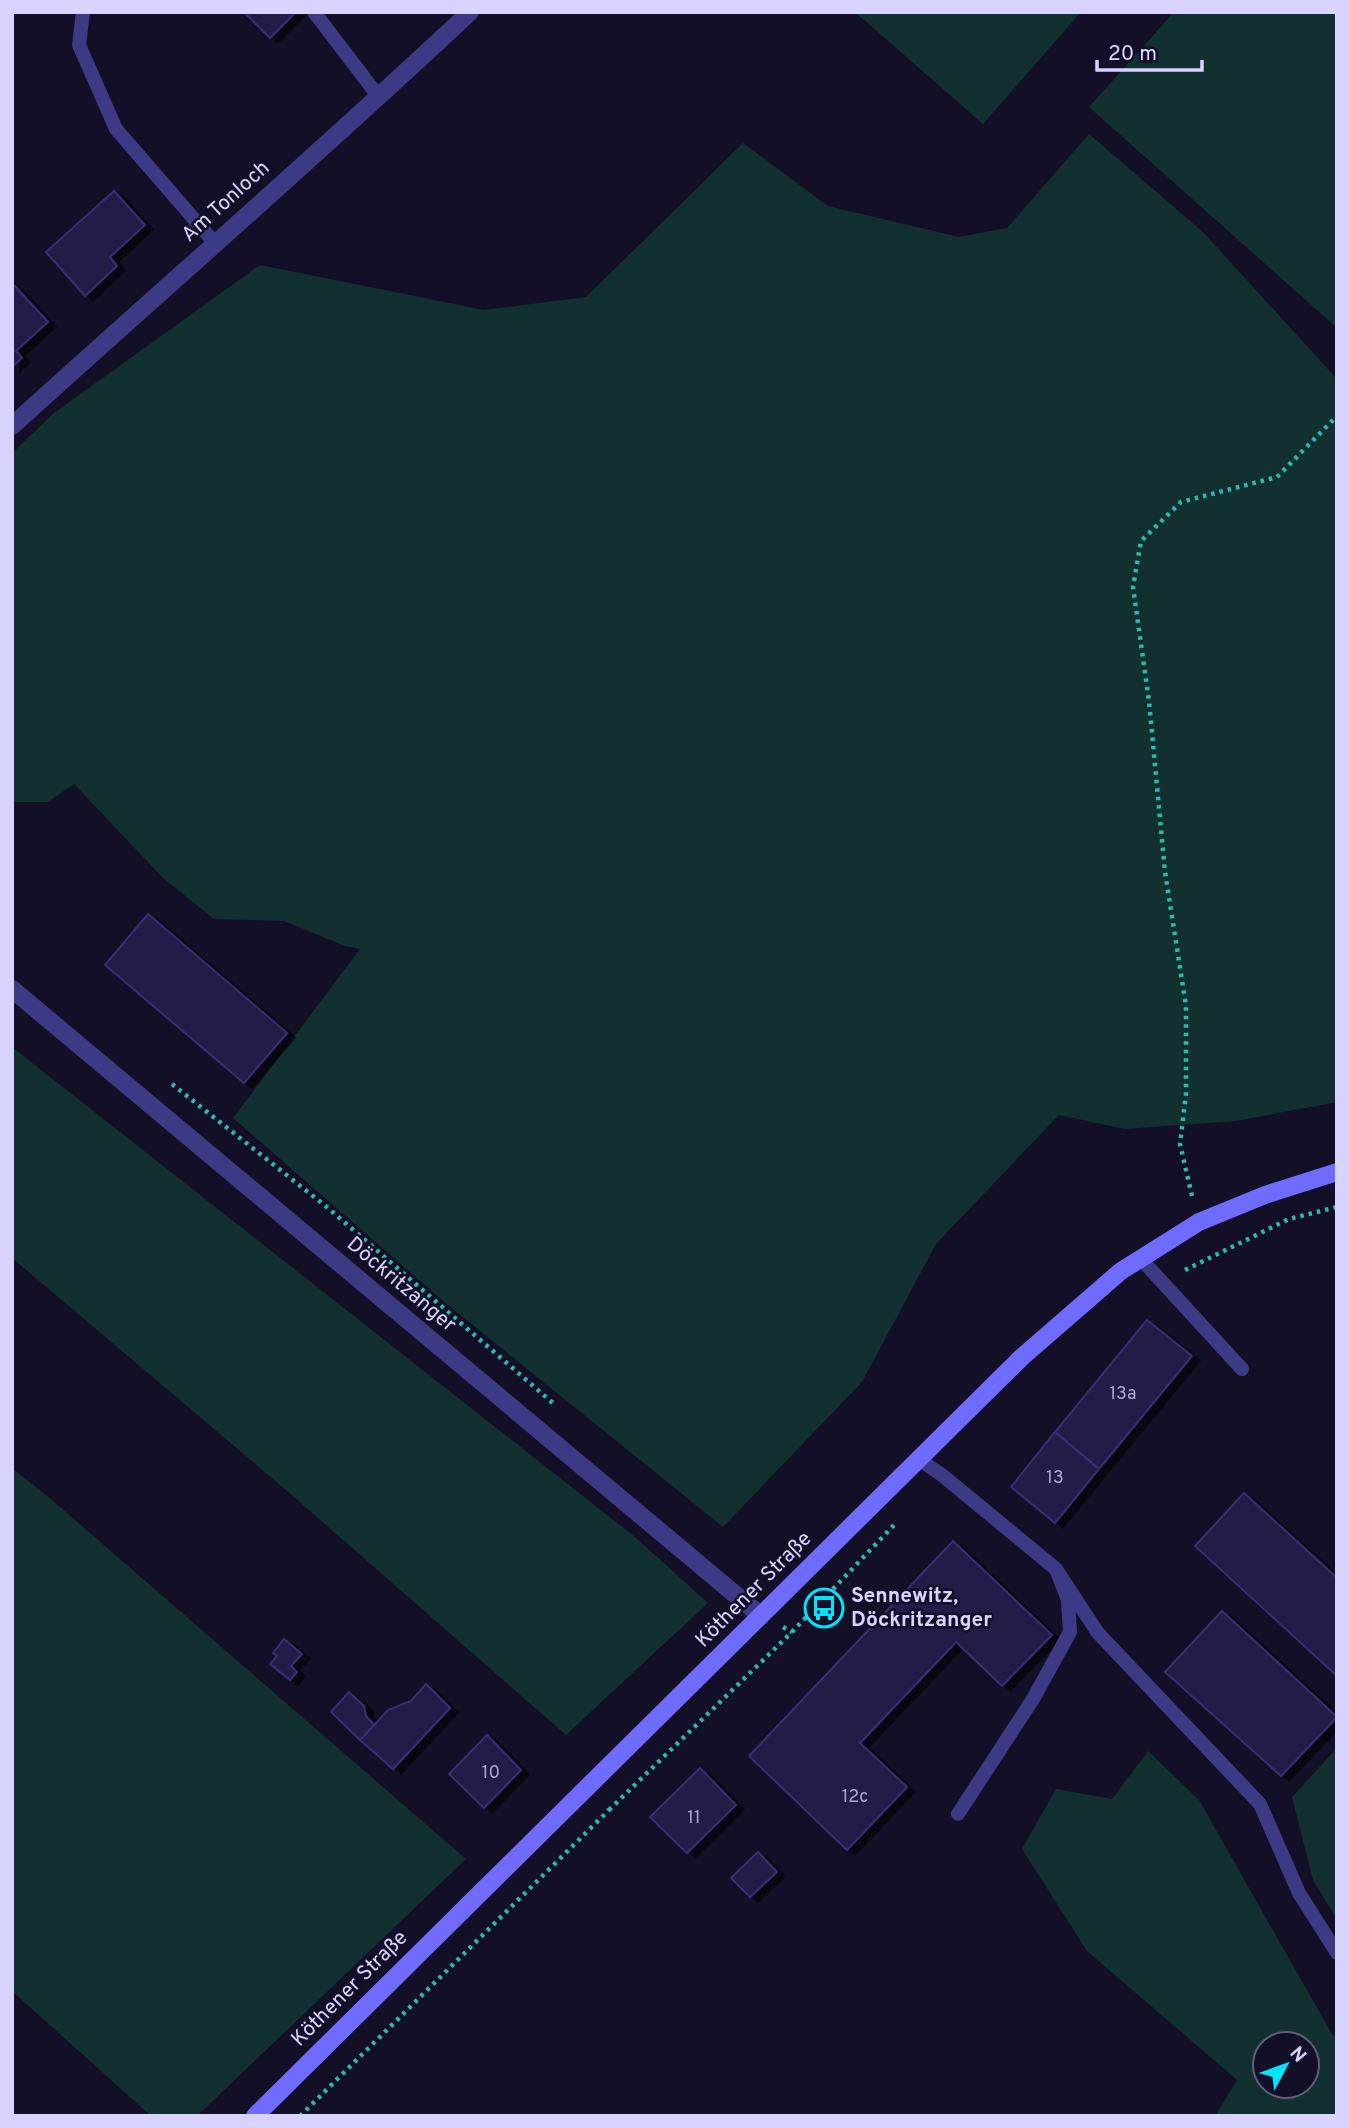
<svg xmlns="http://www.w3.org/2000/svg" width="1349" height="2128" font-family="Overpass,sans-serif">
<style>
.green{fill:#12302f;fill-rule:evenodd}
.building{fill:#241b47;stroke:#3b2d73;stroke-width:2;filter:url(#shadow)}
.lines{fill:none;stroke-linecap:round;stroke-linejoin:round}
.path{stroke:#2fb8b0;stroke-width:4.5;stroke-dasharray:3.5 5;stroke-linecap:butt}
.lane{stroke:#3d3a85;stroke-width:14}
.street{stroke:#3d3a85;stroke-width:18}
.secondary{stroke:#6f6bff;stroke-width:18}
.labels{text-anchor:middle;dominant-baseline:central;stroke-width:5;stroke-linejoin:round;paint-order:stroke}
.number-label{font-size:18px;fill:#aca6d1}
.street-label{font-size:21px;fill:#d9d4ff;stroke:#130f26}
.poi-label{font-size:21px;font-weight:bold;fill:#d9d4ff;stroke:#130f26;text-anchor:start}
</style>
<defs>
<filter id="shadow"><feDropShadow dx="8" dy="4.5" stdDeviation="0" flood-color="#0009"/></filter>
</defs>
<rect width="100%" height="100%" fill="#130f26"/>
<g class="green">
<path d="M855,12H1081L983,124Z"/>
<path d="M1174,12H1337V328L1089,107Z"/>
<path d="M1089,134L1203,232L1337,379V1102L1236,1121L1125,1129L1059,1115L936,1244L862,1382L723,1527L443,1301L233,1118L360,949L345,946L284,921L214,919L163,878L74,784L48,802H12V453L54,413L260,265L484,310L586,297L743,143L828,206L959,237L1007,228Z"/>
<path d="M12,1047L635,1537L708,1603L566,1735L286,1490L12,1258Z"/>
<path d="M12,1468L52,1500L466,1859L197,2116H151L12,1991Z"/>
<path d="M1337,1748V1919L1313,1880L1292,1797Z"/>
<path d="M1148,1751L1199,1800L1332,2034L1337,2039V2116H1215L1237,2080L1087,1951L1022,1849L1056,1789L1112,1799ZM1307,2044V2086H1265V2044Z"/>
</g>
<g class="building">
<path d="M244,12H296L270,38Z"/>
<path d="M114,191L145,225L110,257L117,266L85,296L46,252Z"/>
<path d="M12,283L48,322L16,351L22,358L12,367Z"/>
<path d="M148,914L287,1033L244,1083L105,965Z"/>
<path d="M1147,1320L1192,1356L1099,1469L1055,1432Z"/>
<path d="M1055,1432L1099,1469L1055,1523L1011,1487Z"/>
<path d="M1244,1493L1337,1578V1676L1195,1546Z"/>
<path d="M953,1541L1052,1635L1002,1686L956,1642L860,1743L907,1787L847,1850L749,1756Z"/>
<path d="M1222,1611L1337,1717L1281,1776L1165,1672Z"/>
<path d="M284,1639L302,1654L291,1666L297,1672L290,1680L270,1664L277,1656L273,1653Z"/>
<path d="M426,1684L450,1708L393,1769L360,1740L388,1710L411,1701Z"/>
<path d="M349,1692L364,1706L366,1716L374,1725L360,1740L331,1712Z"/>
<path d="M487,1735L521,1770L484,1808L449,1774Z"/>
<path d="M700,1768L736,1805L687,1853L650,1817Z"/>
<path d="M758,1852L777,1872L750,1897L731,1878Z"/>
</g>
<g class="lines">
<g class="path">
<path d="M172,1084L328,1208L554,1404"/>
<path d="M1192,1196L1180,1144L1186,1094V1006L1165,872L1149,701L1133,587L1141,541L1181,502L1277,477L1337,416"/>
<path d="M1185,1270L1289,1219L1337,1207"/>
<path d="M783,1627L792,1632"/>
<path d="M609,1810L792,1632L896,1523"/>
<path d="M300,2116L609,1810L608,1807"/>
</g>
<g class="lane">
<path d="M83,12L79,45L116,129L214,242"/>
<path d="M314,12L379,97"/>
<path d="M1141,1259L1242,1369"/>
<path d="M920,1460L942,1475L1056,1569L1068,1600L1070,1632L1033,1699L958,1814"/>
<path d="M1056,1569L1098,1633L1260,1804L1299,1893L1337,1953"/>
</g>
<g class="street">
<path d="M12,426C164,288 320,153 470,12"/>
<path d="M12,989L761,1616"/>
</g>
<path class="secondary" d="M255,2116L1022,1357L1121,1271L1199,1222L1265,1195L1337,1172"/>
</g>
<defs>
<symbol id="bus-ring" viewBox="-11 -11 22 22"><circle r="9.5" fill="#130f26" stroke="#00e5ff" stroke-width="1.5"/><path d="M-5-6H5V4H4V6H2V4H-2V6H-4V4H-5ZM-3.5-4V0h7V-4ZM-3.5 1.2v1.5H-2V1.2ZM2 1.2v1.5H3.5V1.2Z" fill="#00e5ff"/></symbol>
</defs>
<g fill-rule="evenodd">
<use href="#bus-ring" x="802" y="1586" width="44" height="44"/>
</g>
<g class="labels">
<g class="number-label">
<text x="1123" y="1394">13a</text>
<text x="1055" y="1478">13</text>
<text x="491" y="1773">10</text>
<text x="855" y="1797">12c</text>
<text x="694" y="1818">11</text>
</g>
<g class="street-label">
<text transform="translate(226 202) rotate(-42)">Am Tonloch</text>
<text transform="translate(401 1285) rotate(40)">Döckritzanger</text>
<text transform="translate(754 1590) rotate(-45)">Köthener Straße</text>
<text transform="translate(350 1989) rotate(-45)">Köthener Straße</text>
</g>
<g class="poi-label">
<text x="851" y="1596">Sennewitz,<tspan x="851" dy="24">Döckritzanger</tspan></text>
</g>
</g>
<rect width="1349" height="2128" fill="none" stroke="#d9d4ff" stroke-width="28"/>
<g transform="translate(1286 2065) rotate(49)"><circle r="33" fill="#130f26" stroke="#625e7d" stroke-width="2"/>
<path d="M0-5L12 26L0 18L-12 26Z" fill="#00e5ff"/>
<text y="-10" font-size="19" font-weight="bold" text-anchor="middle" fill="#d9d4ff">N</text>
</g>
<path d="M1097 60v10h105v-10" fill="none" stroke="#d9d4ff" stroke-width="3.5"/>
<text x="1108" y="60" font-size="21" fill="#d9d4ff" stroke="#130f26" stroke-width="5" paint-order="stroke">20 m</text>
</svg>
